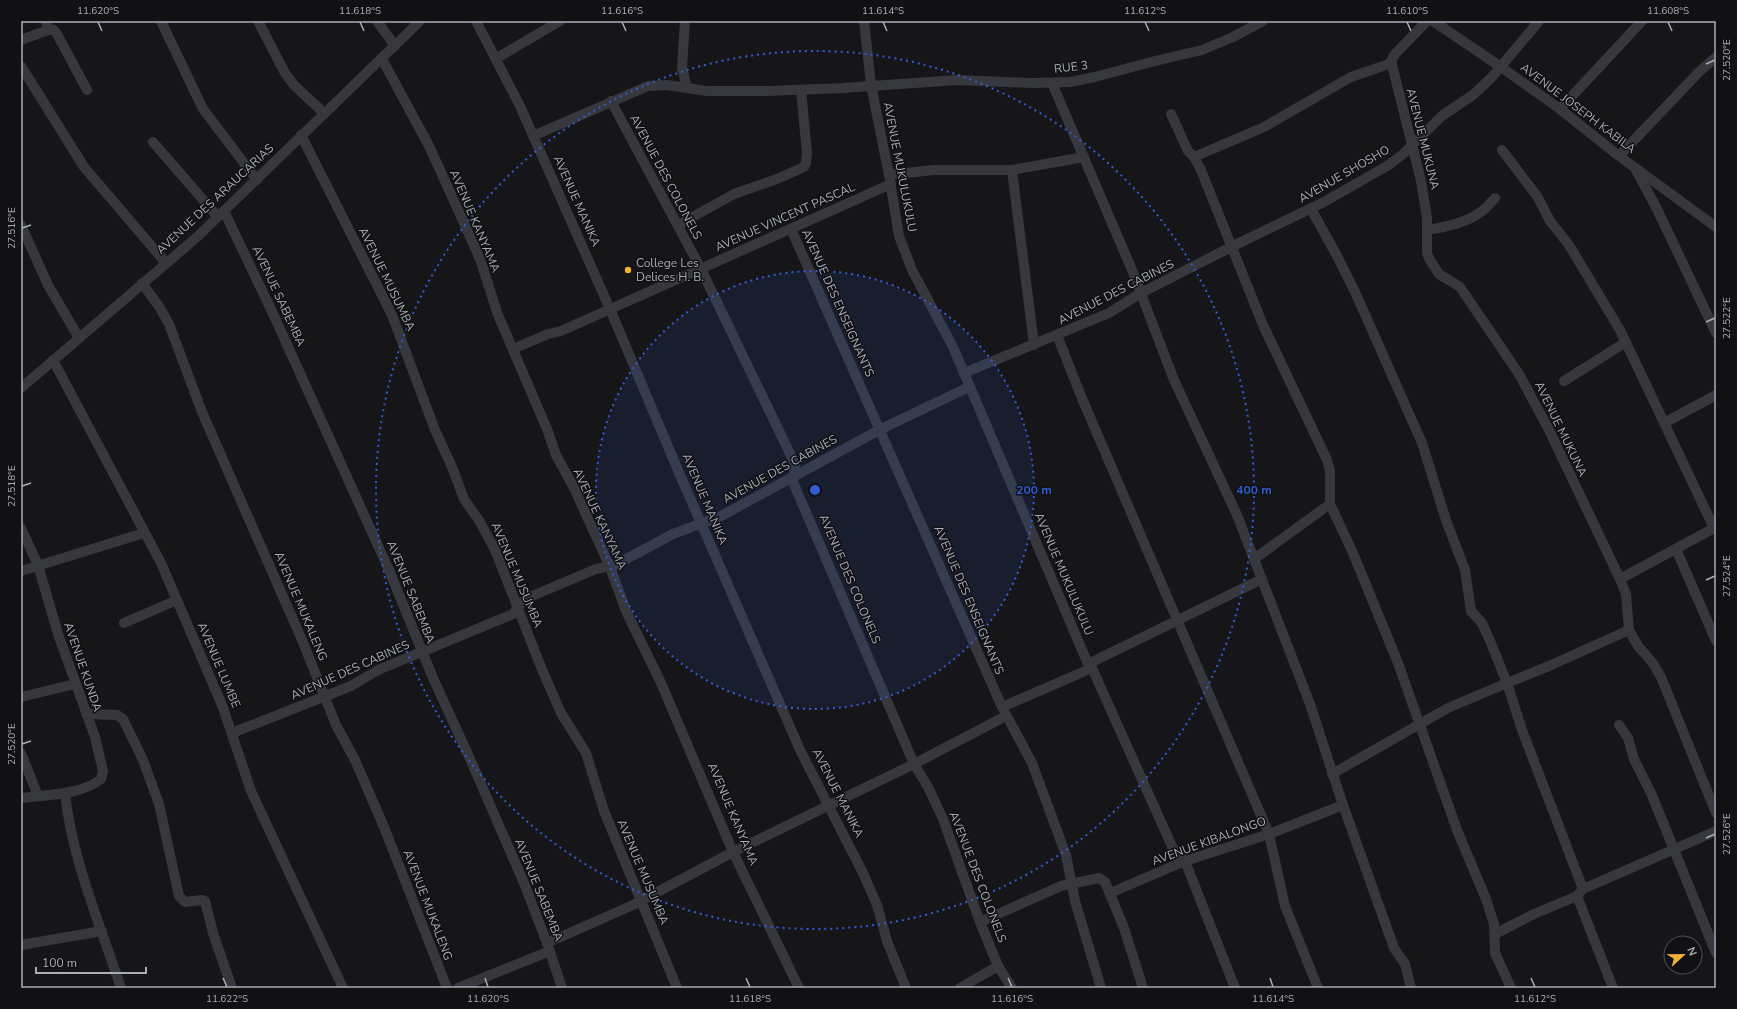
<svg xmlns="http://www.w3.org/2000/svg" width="1737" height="1009" font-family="'Nunito Sans',sans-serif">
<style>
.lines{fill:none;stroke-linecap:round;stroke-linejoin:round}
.minor{stroke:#37383d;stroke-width:10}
.ticks{fill:none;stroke:#a8adb8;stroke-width:1.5}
.ring{fill:none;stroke:#325cd3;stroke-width:2;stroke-dasharray:2 4}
.poi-dot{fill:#f2b134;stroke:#111113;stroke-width:1.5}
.labels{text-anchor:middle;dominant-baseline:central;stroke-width:3;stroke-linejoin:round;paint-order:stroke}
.street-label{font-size:12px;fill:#a8adb8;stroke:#111113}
.poi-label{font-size:12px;fill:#a8adb8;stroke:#111113;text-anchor:start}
.centre{fill:#325cd3;stroke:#111113;stroke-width:2}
.ring-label{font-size:12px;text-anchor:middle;font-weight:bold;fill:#325cd3;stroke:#111113;stroke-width:3;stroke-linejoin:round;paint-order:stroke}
.neatline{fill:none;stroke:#a8adb8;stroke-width:1.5}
.ticks-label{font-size:10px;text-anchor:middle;fill:#a8adb8}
</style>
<rect width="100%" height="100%" fill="#161618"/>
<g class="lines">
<g class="minor">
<path d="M161,21L203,109L257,180"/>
<path d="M258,21L285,73L294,85L324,113"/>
<path d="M377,21L395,46"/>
<path d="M476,21L520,106L610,309L680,475L801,752L863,873L877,905L887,941L906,988"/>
<path d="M685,21L682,68L687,88"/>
<path d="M864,21L871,85L889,175L899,236L912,270L953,347L1088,664L1092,668L1175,853L1185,861L1235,988"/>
<path d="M1427,21L1395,54L1391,61L1421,181L1427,218V253L1430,260L1439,274L1460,287L1519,374L1549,430L1620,579L1626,594L1629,630L1638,646L1652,662L1661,677L1716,813"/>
<path d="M1433,21L1501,67L1560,109L1619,156L1716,227"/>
<path d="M48,29L54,30L57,34L87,90"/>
<path d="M21,40L48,30L46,21"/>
<path d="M497,58L560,21"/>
<path d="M382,59L428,144L440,170L480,259L498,315L547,429L556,455L573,486L610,567L626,611L661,683L733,852L799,988"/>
<path d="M21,66L84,167L166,263"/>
<path d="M1052,83L1132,270L1174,380L1237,515L1310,704L1343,805L1394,948L1405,964L1411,988"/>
<path d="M611,101L701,269L795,464L793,482L914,764L928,787L943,819L980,922L998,966L1012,988"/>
<path d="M1560,109L1642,21"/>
<path d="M1171,114L1188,151L1194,157L1201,170L1263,325L1327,460L1330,471V504L1353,553L1398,663L1457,830L1486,899L1494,924L1495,953L1511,988"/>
<path d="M301,135L392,315L435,430L452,467L464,499L480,522L495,550L543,672L561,713L586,753L604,811L677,988"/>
<path d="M533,136L648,86L667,85L707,91H767L843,88L957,80L1033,83L1070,82L1095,77L1155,61L1202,50L1233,37L1263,21"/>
<path d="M153,142L218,217"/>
<path d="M1502,150L1537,196L1550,221L1569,245L1620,330L1714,528"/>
<path d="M1619,156L1699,72L1716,57"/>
<path d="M1194,157L1264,127L1351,77L1392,63"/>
<path d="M1012,170L1034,345"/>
<path d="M1636,170L1656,207L1716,333"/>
<path d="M889,175L933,170H1012L1084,157"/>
<path d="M1311,209L1336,254L1356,294L1422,443L1446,520L1465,570L1471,611L1482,623L1491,643L1507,683L1522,730L1583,889"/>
<path d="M224,211L275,318L389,570L433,678L471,761L524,883L547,943L562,988"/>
<path d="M21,225L48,285L79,338"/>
<path d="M678,225L734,194L777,179L804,167L806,163L807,153L801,90"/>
<path d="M791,229L1002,707L1032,763L1066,855L1075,901L1101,988"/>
<path d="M1427,230C1445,227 1467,223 1482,211C1487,208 1491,202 1495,198"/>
<path d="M142,283L160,308L169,324L202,412L302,640L336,725L355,760L384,827L447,988"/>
<path d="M1057,335L1081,396L1269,834L1285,906L1318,988"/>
<path d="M513,349L548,334L561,331L891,184"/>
<path d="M53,360L161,563L222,705L251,791L343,988"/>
<path d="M964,373L1109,313L1141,293L1233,246L1324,202L1387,166L1402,155L1443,115L1473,95L1492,77L1539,21"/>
<path d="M1564,381L1626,342"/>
<path d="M21,388L197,237L420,21"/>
<path d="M1664,423L1716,395"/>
<path d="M21,528L38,565L58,634L95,737L103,771L101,779C82,795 44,795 21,798"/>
<path d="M1676,549L1716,641"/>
<path d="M1254,559L1330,504"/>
<path d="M21,571L144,533"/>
<path d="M1620,579L1716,527"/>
<path d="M124,623L177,600"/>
<path d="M1088,664L1262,579"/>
<path d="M21,697L75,684"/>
<path d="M1002,707L1092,668"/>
<path d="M86,714L117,715L123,719L143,760L159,804L179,896L185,902L202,900L205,901L213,933L232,988"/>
<path d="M1619,725L1628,738L1634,759L1651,793L1716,953"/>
<path d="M232,733L351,686L378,670L513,614L521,603L532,596L596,569L615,565L673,534L721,516L881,429L969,387"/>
<path d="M21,753L38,796"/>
<path d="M1332,774L1448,708L1507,683L1549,666L1629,630"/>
<path d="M65,793C72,860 100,924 121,988"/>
<path d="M1110,893L1185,861L1269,834L1343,805"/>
<path d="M1577,896L1613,988"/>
<path d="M980,922L1061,886L1099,878L1105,882L1124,928L1143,988"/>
<path d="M1495,934L1534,914L1577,896L1583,889L1716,831"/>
<path d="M547,943L633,905L733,852L914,764L1006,716"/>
<path d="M21,945L102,931"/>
<path d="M458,988L550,951"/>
<path d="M960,988L998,966"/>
</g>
</g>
<path class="ticks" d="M98,22L102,31M360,22L364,31M622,22L626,31M883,22L887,31M1145,22L1149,31M1407,22L1411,31M1668,22L1672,31M1706,64L1715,60M22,228L31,225M1706,322L1715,318M22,486L31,483M1706,580L1715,576M22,744L31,741M1706,838L1715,834M223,978L227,987M485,978L488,987M746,978L750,987M1008,978L1012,987M1270,978L1273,987M1531,978L1535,987"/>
<circle cx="815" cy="490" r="219" fill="#325cd3" fill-opacity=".12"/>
<g class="ring">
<circle cx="815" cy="490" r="219"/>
<circle cx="815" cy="490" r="439"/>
</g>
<circle class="poi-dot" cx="628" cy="270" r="4"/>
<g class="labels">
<g class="street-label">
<text transform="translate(1071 67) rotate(-7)">RUE 3</text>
<text transform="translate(1578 108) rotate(37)">AVENUE JOSEPH KABILA</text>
<text transform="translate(1423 139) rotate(76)">AVENUE MUKUNA</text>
<text transform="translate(900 167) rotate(79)">AVENUE MUKULUKULU</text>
<text transform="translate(1344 174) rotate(-30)">AVENUE SHOSHO</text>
<text transform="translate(666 177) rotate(62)">AVENUE DES COLONELS</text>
<text transform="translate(215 199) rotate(-43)">AVENUE DES ARAUCARIAS</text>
<text transform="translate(577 201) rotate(66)">AVENUE MANIKA</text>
<text transform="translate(785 217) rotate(-24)">AVENUE VINCENT PASCAL</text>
<text transform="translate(475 221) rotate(67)">AVENUE KANYAMA</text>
<text transform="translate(387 279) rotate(64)">AVENUE MUSUMBA</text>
<text transform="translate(1116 292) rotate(-27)">AVENUE DES CABINES</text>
<text transform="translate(279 296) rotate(65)">AVENUE SABEMBA</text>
<text transform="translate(838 303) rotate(66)">AVENUE DES ENSEIGNANTS</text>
<text transform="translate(1561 429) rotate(64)">AVENUE MUKUNA</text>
<text transform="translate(780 469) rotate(-29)">AVENUE DES CABINES</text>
<text transform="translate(705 499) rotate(67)">AVENUE MANIKA</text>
<text transform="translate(600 519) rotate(65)">AVENUE KANYAMA</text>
<text transform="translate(1064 574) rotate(67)">AVENUE MUKULUKULU</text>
<text transform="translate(517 575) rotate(67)">AVENUE MUSUMBA</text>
<text transform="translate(850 579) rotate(67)">AVENUE DES COLONELS</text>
<text transform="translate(411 592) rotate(68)">AVENUE SABEMBA</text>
<text transform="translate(969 600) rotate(67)">AVENUE DES ENSEIGNANTS</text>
<text transform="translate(301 606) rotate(67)">AVENUE MUKALENG</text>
<text transform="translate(219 665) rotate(67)">AVENUE LUMBE</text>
<text transform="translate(83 667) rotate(71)">AVENUE KUNDA</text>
<text transform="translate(350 670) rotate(-24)">AVENUE DES CABINES</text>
<text transform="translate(838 793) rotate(63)">AVENUE MANIKA</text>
<text transform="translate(733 814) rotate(67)">AVENUE KANYAMA</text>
<text transform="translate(1209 841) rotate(-20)">AVENUE KIBALONGO</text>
<text transform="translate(643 872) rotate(67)">AVENUE MUSUMBA</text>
<text transform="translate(978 877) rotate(69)">AVENUE DES COLONELS</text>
<text transform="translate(539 890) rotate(68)">AVENUE SABEMBA</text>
<text transform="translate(428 905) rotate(69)">AVENUE MUKALENG</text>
</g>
<g class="poi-label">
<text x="636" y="263">College Les<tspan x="636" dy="14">Delices H. B.</tspan></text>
</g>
</g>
<circle cx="815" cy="490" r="6" class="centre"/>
<g class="ring-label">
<text x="1034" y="494">200 m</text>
<text x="1254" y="494">400 m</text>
</g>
<rect width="1737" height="1009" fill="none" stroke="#111113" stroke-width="44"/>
<g transform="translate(1683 955) rotate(68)"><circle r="19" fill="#111113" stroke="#4d4f55"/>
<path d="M0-3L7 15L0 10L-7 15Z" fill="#f2b134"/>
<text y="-6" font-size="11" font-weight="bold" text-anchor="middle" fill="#a8adb8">N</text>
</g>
<path d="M36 967v6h110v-6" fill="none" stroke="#a8adb8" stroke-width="2"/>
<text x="42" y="967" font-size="12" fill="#a8adb8" stroke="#111113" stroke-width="3" paint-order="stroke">100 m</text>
<rect x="22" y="22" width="1693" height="965" class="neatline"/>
<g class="ticks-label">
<text x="98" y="14">11.620°S</text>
<text x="360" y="14">11.618°S</text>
<text x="622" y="14">11.616°S</text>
<text x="883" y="14">11.614°S</text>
<text x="1145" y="14">11.612°S</text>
<text x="1407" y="14">11.610°S</text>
<text x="1668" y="14">11.608°S</text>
<text transform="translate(1726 60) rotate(-90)" y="4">27.520°E</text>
<text transform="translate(11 228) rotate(-90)" y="4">27.516°E</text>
<text transform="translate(1726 318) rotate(-90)" y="4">27.522°E</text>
<text transform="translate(11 486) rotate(-90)" y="4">27.518°E</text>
<text transform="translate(1726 576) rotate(-90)" y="4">27.524°E</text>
<text transform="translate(11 744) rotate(-90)" y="4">27.520°E</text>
<text transform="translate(1726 834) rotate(-90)" y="4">27.526°E</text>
<text x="227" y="1002">11.622°S</text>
<text x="488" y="1002">11.620°S</text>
<text x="750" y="1002">11.618°S</text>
<text x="1012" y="1002">11.616°S</text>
<text x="1273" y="1002">11.614°S</text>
<text x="1535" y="1002">11.612°S</text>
</g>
</svg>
